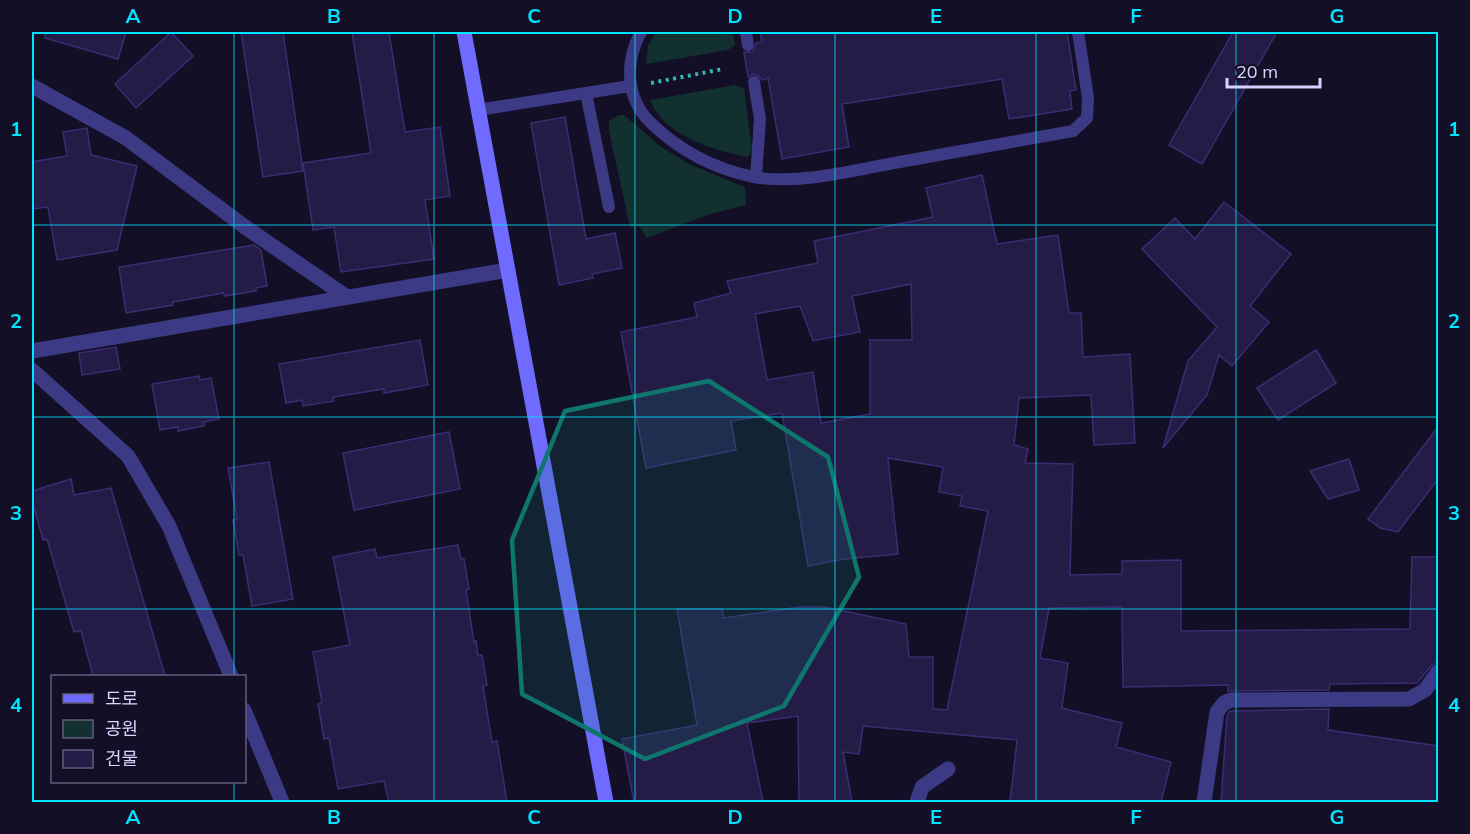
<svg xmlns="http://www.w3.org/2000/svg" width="1470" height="834" font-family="Mulish,'Noto Sans KR',sans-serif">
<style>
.green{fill:#12302f}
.building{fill:#241b47;stroke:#3b2d73;stroke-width:1.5;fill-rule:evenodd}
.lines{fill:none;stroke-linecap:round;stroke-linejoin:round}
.path{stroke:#2fb8b0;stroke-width:4;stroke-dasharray:3 4.5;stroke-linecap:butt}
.service{stroke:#3d3a85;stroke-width:12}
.minor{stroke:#3d3a85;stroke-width:15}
.secondary{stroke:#6f6bff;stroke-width:15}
.marked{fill:#0f766e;fill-opacity:0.2;stroke:#0f766e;stroke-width:4.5;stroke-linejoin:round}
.grid{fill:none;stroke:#00e5ff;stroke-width:1.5;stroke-opacity:0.55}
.neatline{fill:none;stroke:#00e5ff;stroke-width:2}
.grid-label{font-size:20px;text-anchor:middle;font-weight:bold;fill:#00e5ff}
</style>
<rect width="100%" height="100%" fill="#130f26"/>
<g class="green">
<path d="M656,32H733L735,45L728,50L646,64L648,46Z"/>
<path d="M735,85L744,89L752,149L748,157C713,150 664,136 650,100Z"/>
<path d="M619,115H624L661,147L691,165L745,187L746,205L707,215L647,238L639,226L630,227L609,131V121Z"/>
</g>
<g class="building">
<path d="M46,32H126L118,59L45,38Z"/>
<path d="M171,32L193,56L136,108L115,84Z"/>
<path d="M241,32H283L303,171L263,177Z"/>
<path d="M352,32H389L405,132L440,127L450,196L425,200L434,259L341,272L334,227L313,230L303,163L371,153Z"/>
<path d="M760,32H1067L1076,90L1070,91L1072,109L1009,119L1002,79L842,104L849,147L782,159L768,78L762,80L757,75L753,74L748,77L744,52H753L756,43L762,42Z"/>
<path d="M1233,32H1277L1202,164L1169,145Z"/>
<path d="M565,117L586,239L615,233L622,268L592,274L593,278L559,285L531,123Z"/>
<path d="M87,128L91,155L137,166L117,250L57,260L48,207L32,209V162L67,156L63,132Z"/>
<path d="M982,175L997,244L1058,235L1069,313H1081L1083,357L1130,354L1135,443L1094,445L1091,395L1019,398L1014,445L1028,449L1025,463L1073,464L1070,575L1122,574V561L1181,560V631L1410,629L1412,557H1438L1437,618H1438V662L1431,666L1417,683L1330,684L1329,690L1228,691V685L1123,687L1122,607L1049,608L1040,658L1068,663L1062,708L1122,723L1116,747L1171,762L1161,802H1010L1017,740L863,726L859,754L843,752L852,802H799L798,716L747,723L763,802H634L622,739L697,725L677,609H722L724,618L799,607H825L906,624L909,657H933V709L947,710L988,511L960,506L962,496L939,492L943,467L888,458L898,554L844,559L808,566L782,413L731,421L736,450L646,468L621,332L697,317L694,303L731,293L727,281L818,263L814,241L933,217L926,188ZM911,284L912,340H870V414L821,423L813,372L767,380L755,314L800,306L813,341L860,332L852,296Z"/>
<path d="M1224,202L1291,254L1250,306L1269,322L1232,366L1219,355L1207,395L1163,448L1188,361L1217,327L1142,249L1175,218L1195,239Z"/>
<path d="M254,245L261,250L267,286L256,288V291L224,296V293L173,302V305L126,313L119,267Z"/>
<path d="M420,340L428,385L384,393V389L333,397L334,401L303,406L302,400L286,403L279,364Z"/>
<path d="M116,347L120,369L82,375L79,353Z"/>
<path d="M1316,350L1336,383L1278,420L1257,388Z"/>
<path d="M199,376L200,380L211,378L219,419L203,422L204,426L178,431V427L160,430L152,384Z"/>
<path d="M1438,427V479L1398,532L1380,528L1368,519Z"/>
<path d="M449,432L460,489L354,510L343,453Z"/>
<path d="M1349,459L1359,490L1328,499L1310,471Z"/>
<path d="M269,462L293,599L252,606L243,555H239L233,520L237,519L228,468Z"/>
<path d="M71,479L74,495L111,488L165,676H93L81,631L74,632L47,539L43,540L32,500V491Z"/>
<path d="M458,545L461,559H464L469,589L466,590L474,642L476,641L478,656L482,655L487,685L483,686L492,742L497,741L507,802H389L384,781L338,789L329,738L324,739L318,704L322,703L313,652L350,645L333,557L375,549L377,558Z"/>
<path d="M1329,709L1328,730L1438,746V802H1221L1227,716L1230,711Z"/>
</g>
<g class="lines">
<path class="path" d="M651,83L723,69"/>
<g class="service">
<path d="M641,32C625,61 625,98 651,123C680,151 714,169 754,177C797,185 851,171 894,163C954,152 1013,142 1073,131L1087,118L1088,98L1078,32"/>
<path d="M746,32L748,45"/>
<path d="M754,82L760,119L756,177"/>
<path d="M586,93L609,207"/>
<path d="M478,110L630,86"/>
</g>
<g class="minor">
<path d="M32,86L126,138L245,227L347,297"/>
<path d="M32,351L508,270"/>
<path d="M32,370L128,456L169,526L231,676"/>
<path d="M244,710L282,802"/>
<path d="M917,802L922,787L948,769"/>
<path d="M1204,802L1217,712L1224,703L1231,700L1409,699L1425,690L1438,672"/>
</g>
<path class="secondary" d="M464,32L606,802"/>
</g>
<path class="marked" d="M709,381L828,457L859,577L784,706L645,759L522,694L512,540L565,411Z"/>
<path class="grid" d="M234,32V676M434,32V802M635,32V802M835,32V802M1036,32V802M1236,32V802M32,225H1438M32,417H1438M32,609H1438M234,782V802"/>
<rect width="1470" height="834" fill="none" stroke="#130f26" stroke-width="66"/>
<rect x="51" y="675" width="195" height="108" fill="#130f26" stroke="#625e7d" stroke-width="1.5"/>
<rect x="63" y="694" width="30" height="9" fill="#6f6bff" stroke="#625e7d" stroke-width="1.5"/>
<text x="105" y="705" font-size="18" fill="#d9d4ff">도로</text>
<rect x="63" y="720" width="30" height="18" fill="#12302f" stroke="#625e7d" stroke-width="1.5"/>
<text x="105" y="735" font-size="18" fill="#d9d4ff">공원</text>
<rect x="63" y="750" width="30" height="18" fill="#241b47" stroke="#625e7d" stroke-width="1.5"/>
<text x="105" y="765" font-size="18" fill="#d9d4ff">건물</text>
<path d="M1227 78v9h93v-9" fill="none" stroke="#d9d4ff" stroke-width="3"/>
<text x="1236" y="78" font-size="18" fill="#d9d4ff" stroke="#130f26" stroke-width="4.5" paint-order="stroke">20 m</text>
<rect x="33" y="33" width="1404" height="768" class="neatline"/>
<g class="grid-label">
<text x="133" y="23">A</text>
<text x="334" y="23">B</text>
<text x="534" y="23">C</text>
<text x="735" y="23">D</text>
<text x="936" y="23">E</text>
<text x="1136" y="23">F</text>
<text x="1337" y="23">G</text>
<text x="16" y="136">1</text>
<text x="1454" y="136">1</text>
<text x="16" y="328">2</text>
<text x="1454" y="328">2</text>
<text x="16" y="520">3</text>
<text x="1454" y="520">3</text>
<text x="16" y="712">4</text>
<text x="1454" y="712">4</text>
<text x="133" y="824">A</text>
<text x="334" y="824">B</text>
<text x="534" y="824">C</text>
<text x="735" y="824">D</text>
<text x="936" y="824">E</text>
<text x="1136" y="824">F</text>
<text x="1337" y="824">G</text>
</g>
</svg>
